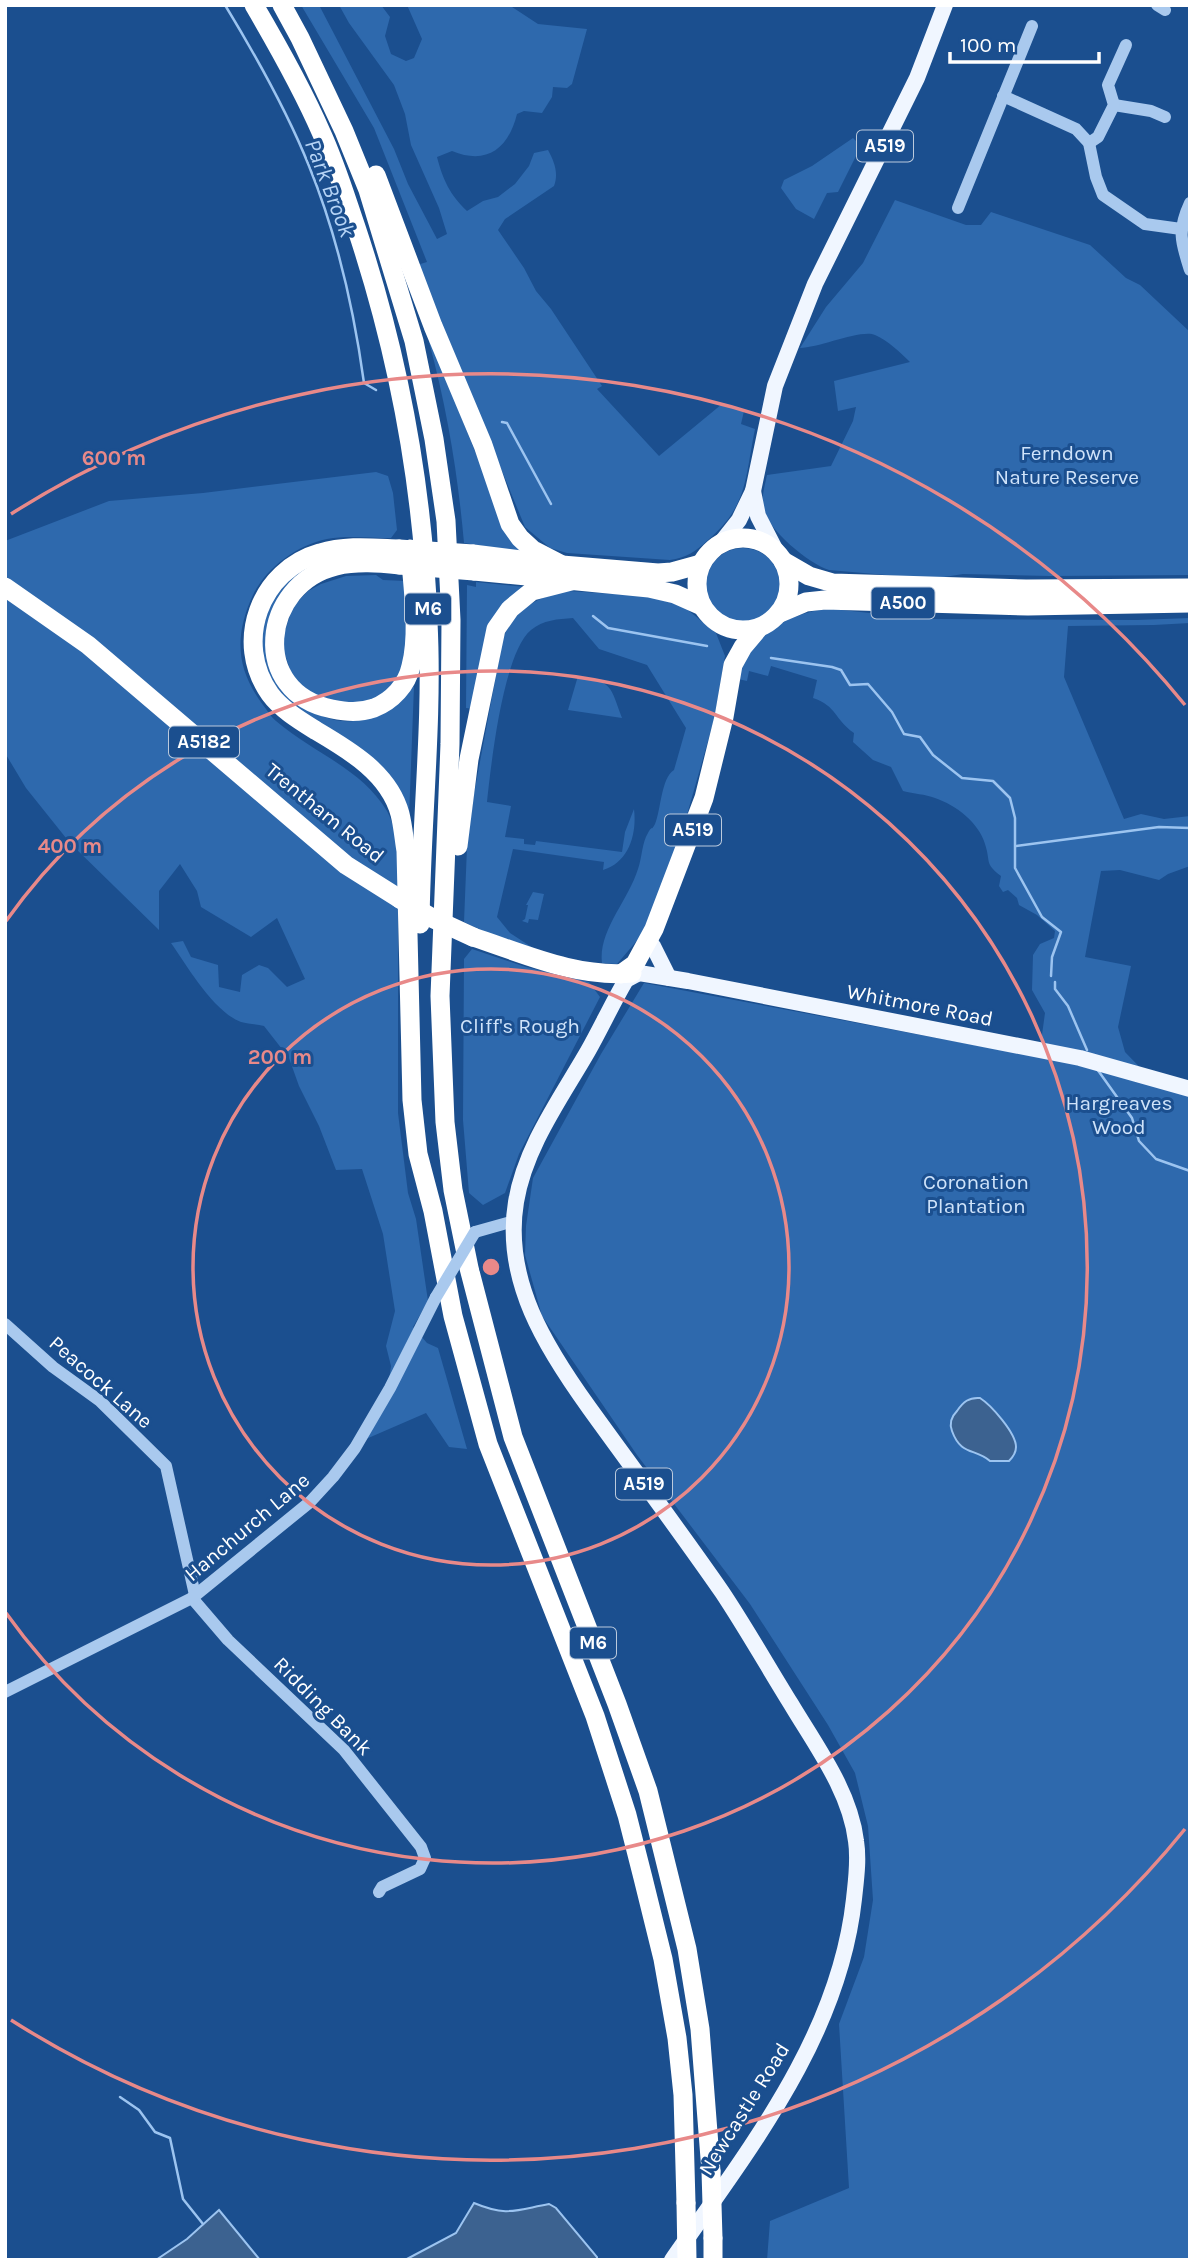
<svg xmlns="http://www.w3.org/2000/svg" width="1195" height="2265" font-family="Karla,sans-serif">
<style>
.green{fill:#2e69ad}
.water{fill:#3c6290;stroke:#9cc4f0;stroke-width:2}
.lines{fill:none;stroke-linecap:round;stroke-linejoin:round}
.stream{stroke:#9cc4f0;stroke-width:2.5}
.minor{stroke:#a9c9ee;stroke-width:12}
.major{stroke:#f0f6ff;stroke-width:16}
.highway{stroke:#fff;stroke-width:19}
.minor-bridge{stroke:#a9c9ee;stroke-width:12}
.highway-bridge{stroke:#fff;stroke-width:19}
.ring{fill:none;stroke:#e88989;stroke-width:3.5}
.labels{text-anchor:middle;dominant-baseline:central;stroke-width:6;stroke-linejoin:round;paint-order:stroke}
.shield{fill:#1b4f8f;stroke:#bbcadd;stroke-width:2}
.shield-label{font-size:19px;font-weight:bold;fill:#fff}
.park-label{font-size:21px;fill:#cfe3fa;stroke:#1b4f8f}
.street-label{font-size:21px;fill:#fff;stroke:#1b4f8f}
.water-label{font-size:23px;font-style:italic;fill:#b5d3f5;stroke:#1b4f8f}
.centre{fill:#e88989;stroke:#1b4f8f;stroke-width:3.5}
.ring-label{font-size:21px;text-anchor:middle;font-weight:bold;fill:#e88989;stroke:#1b4f8f;stroke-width:6;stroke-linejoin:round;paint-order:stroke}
</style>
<rect width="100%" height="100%" fill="#1b4f8f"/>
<g class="green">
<path d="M301,5H319L394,149L408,184L437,239L447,234L439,208L411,145L405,114L394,85L349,23L339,5H381L390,17L385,36L391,54L406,61L414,58L422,39L407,5H509L538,24L587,29L572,84L567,88L553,87L552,97L542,113L524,111L517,114C508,150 486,165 452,151L437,157C443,180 450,195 467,211L483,201L498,197L515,184L529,166L534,153L548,150C554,161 559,173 554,186L505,219L498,230L524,268L536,291L551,309L602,386L597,389L659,456L722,404L744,411L741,424L755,429C745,478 748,506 708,540C696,551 686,558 670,560L567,553L550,548L525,527L417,265L427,262L374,128Z"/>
<path d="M853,138L861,146L838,192L827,193L814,219L796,209L781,188L784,180L812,166Z"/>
<path d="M895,200L966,225H981L991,212L1090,245L1126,278L1140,285L1190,332V575L1050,576L963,574L932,579L829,570C809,564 767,529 763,508C761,498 765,485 767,475L831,466L853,421L856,407L838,411L834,381L910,362C901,353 887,340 875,335C861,329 819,348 800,348L826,307L863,263Z"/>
<path d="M429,342H431L505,526L528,553L464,543C458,475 447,408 429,342Z"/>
<path d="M376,472L388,476L393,493L397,530L391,538C370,538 347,535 327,539C297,545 266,568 253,595C234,636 236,669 263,705C267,710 271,717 276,721C313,753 361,768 387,811C395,825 396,842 398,858V1113L408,1193L416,1219L428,1301L413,1327L427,1343L438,1348L467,1449L449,1447L426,1413L366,1439L387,1395L391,1366L386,1346L395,1311L383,1234L362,1169L336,1170L319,1126L299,1086L289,1058L264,1026C257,1024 248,1024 241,1022C214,1012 187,966 171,943L183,941L191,957L218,965L219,987L240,992L242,975L259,965L268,968L287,987L305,979L277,918L251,937L201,907L197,891L180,864L159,891V930L70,843L26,788L5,753V541L109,501L203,493Z"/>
<circle cx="743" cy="585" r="37"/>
<path d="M345,561L271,616L300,705C330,722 352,729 383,710C395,703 405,697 414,686L409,818L403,805L297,712L269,680L259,647L266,607L298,570Z"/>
<path d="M376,575L383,580L406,581L409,621L403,672L381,699L356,707L307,693L293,678L281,643L293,606L308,591L321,584L346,576Z"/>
<path d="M476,582L525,587L512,596L475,709L466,708L467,585L476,587Z"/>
<path d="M568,591L646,596L683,606L716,633L725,656L714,720L684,825L655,904L640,937L617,964L602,963C598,931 628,901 638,869C642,858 642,842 648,833C652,825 651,832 655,824C661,810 661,778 674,770L686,728L647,665L599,649L573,618C558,619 543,620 531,630C503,653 491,765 487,802L511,806L505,837L524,839V844L535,845L536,841L622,852L625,832L634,809C637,834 629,862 603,870L604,862L513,849L497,917L510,933L533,948L510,944L464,922L467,847L474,794L503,638C517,607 535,598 568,591Z"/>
<path d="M832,609L927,619L1137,620L1190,618V623L1154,625L1068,626L1064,677L1124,819L1141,814L1164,819L1190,816V866L1168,874L1159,880L1120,870L1101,871L1085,957L1131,966L1118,1027L1125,1052L1154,1082L1190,1094V2260H767L770,2221L849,2188L839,2024L864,1957L873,1900L868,1826L855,1773L828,1725L750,1604L637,1455L542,1316L525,1255L526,1226L533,1178L601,1054L644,983L1049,1059L1041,1042L1045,1013L1032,990L1033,955L1040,944L1054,938L1055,931L1037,915L1019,905L1017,898L1008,890L1003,892L999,886L1001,876C984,863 991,862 985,844C979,823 956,805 935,798C925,794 914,794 903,791L891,767L873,760L853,742L854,733C834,719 837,706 813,698L817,680L771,666L768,676L749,671L747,681L738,679C739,672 740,663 743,658C763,629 797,610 832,609Z"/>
<path d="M578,676C613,682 610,686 622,718L568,710Z"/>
<path d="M533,892L544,894L538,920L529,919L528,923L522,921L525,919L528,905H526Z"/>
<path d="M472,949L526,967L589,982L600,997L519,1154L505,1193L483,1205L469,1193L463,1120L464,959Z"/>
</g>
<g class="water">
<path d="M980,1398C991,1405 1016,1433 1016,1447C1016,1453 1013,1457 1009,1461H990C975,1448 961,1456 952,1431C949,1423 951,1417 957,1411C963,1402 969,1397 980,1398Z"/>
<path d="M474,2203C507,2217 516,2210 549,2204L556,2208L597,2257V2260H405L456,2233Z"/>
<path d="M219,2210L260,2260H156L187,2239Z"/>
</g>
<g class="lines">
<g class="stream">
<path d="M225,5C256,56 287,111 309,166C337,235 354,310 364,383L376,390"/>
<path d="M502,422L507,423L551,504"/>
<path d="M593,616L608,628L707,646"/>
<path d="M771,658L832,667L841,670L850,685L868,684L892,712L904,734L920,737L933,755L962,778L993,781L1010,798L1015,818V868L1042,917L1061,932L1052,957L1051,976"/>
<path d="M1016,846L1159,827L1190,828"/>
<path d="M1055,982V989L1068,1006L1087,1050"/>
<path d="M1097,1069L1132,1118L1139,1141L1156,1159L1190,1171"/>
<path d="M120,2097L139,2110L155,2132L170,2138L183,2199L203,2224"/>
</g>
<g class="minor">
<path d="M1157,5L1165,10"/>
<path d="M1003,96L1076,129L1089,143L1096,177L1103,195L1145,224L1181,229"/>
<path d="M1114,105L1151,111L1165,117"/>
<path d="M1089,143L1098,137L1114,105L1108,85L1126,45"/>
<path d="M1190,203C1177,231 1181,242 1190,270"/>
<path d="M958,208L1032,26"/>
<path d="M475,1232L514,1221"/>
<path d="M5,1324L53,1367L100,1401L166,1466L195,1595"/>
<path d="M192,1598L228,1640L344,1750L421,1847L425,1858L420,1869L382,1887L379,1892"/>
<path d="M5,1692L192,1598L310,1502L333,1477L355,1448L390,1388L436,1297"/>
</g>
<g class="major">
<path d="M753,491L758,516L776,551"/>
<path d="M720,544L739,520L753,491L775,386L815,284L917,78L945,5"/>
<path d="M653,946L669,978"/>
<path d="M639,973L626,980C612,1004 601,1028 588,1051C561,1098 525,1147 516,1202C503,1280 546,1348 590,1409C634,1470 679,1530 722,1592C746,1628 768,1667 791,1704C816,1746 850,1791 856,1841C859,1860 856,1880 854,1899C839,2037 749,2149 672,2260"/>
<path d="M639,973L688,981L1080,1058L1190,1089"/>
</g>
<g class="highway">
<path d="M254,5C278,46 302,88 321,132C335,162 345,195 356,227C399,356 423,485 428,622C433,722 421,823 420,924"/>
<path d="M282,5L300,38L344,131L368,190L414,341L434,439L446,521L451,620L450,744L440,996L445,1122L453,1190L469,1268L513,1437L617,1704L648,1791L687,1949L700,2029L711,2171"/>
<path d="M376,175L433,326L483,445L510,524L520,538L533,550L562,565"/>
<circle cx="743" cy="584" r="46"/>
<path d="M399,549C373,548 346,545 320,553C260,570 233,642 270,694C281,709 299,720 315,730C349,750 389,773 400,814C403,826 404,839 406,851L412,1100L418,1154L433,1211L453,1316L488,1444L595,1716L627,1815L643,1878L663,1959L677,2038L683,2095L686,2203"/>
<path d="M473,554L562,565L658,573L672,572L701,564"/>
<path d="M783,561L809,576L833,583L1026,589L1190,588"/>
<path d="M400,565C379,563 357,561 336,566C261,584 249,693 332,709C347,712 359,713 374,708C392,701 407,685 411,666C420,632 412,584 410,549"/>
<path d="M474,571L649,588L675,594L702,606"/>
<path d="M5,587L88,645L346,865L400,899"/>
<path d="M780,613L806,602L825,600L1028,606L1190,603"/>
<path d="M458,846L469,759L496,629L510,609L532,591L571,581"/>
<path d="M473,937C525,954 576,978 632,973"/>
<path d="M621,974L635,964L654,929L704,798L724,717L733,665L743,647L758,629"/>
<path d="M713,2260V2238"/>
</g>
<path class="minor-bridge" d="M436,1297L475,1232"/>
<g class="highway-bridge">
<path d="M399,549L473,554"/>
<path d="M400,565L474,571"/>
<path d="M400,899L434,919L473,937"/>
<path d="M711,2171L713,2238"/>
<path d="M686,2203L687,2260"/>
</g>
</g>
<g class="ring">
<circle cx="491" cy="1267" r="298"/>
<path d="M6 921A596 596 0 1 1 6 1613"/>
<path d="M1185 1829A893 893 0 0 1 11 2020M11 514A893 893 0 0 1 1185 705"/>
</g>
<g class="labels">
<g class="shield">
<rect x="857" y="130.5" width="56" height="31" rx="5"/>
<rect x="871.5" y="587.5" width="63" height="31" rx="5"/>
<rect x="405" y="593.5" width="46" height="31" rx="5"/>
<rect x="169" y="726.5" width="70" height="31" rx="5"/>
<rect x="665" y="814.5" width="56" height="31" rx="5"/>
<rect x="616" y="1468.5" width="56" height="31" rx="5"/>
<rect x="570" y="1627.5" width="46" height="31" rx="5"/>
</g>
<g class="shield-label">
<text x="885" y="146">A519</text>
<text x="903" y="603">A500</text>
<text x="428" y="609">M6</text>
<text x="204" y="742">A5182</text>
<text x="693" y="830">A519</text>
<text x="644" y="1484">A519</text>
<text x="593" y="1643">M6</text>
</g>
<g class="park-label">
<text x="1067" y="453">Ferndown<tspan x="1067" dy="24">Nature Reserve</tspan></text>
<text x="520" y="1026">Cliff's Rough</text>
<text x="1119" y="1103">Hargreaves<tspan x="1119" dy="24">Wood</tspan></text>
<text x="976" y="1182">Coronation<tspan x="976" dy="24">Plantation</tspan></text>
</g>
<g class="street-label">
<text transform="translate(325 813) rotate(39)">Trentham Road</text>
<text transform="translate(920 1005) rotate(11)">Whitmore Road</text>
<text transform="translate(101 1382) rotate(41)">Peacock Lane</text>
<text transform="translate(247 1527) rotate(-40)">Hanchurch Lane</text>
<text transform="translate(323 1706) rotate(45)">Ridding Bank</text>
<text transform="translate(744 2109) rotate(-58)">Newcastle Road</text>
</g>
<g class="water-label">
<text transform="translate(330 188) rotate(69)">Park Brook</text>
</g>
</g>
<circle cx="491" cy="1267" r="10" class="centre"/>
<g class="ring-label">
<text x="114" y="465">600 m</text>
<text x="70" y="853">400 m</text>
<text x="280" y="1064">200 m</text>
</g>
<rect width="1195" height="2265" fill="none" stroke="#ffffff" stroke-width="14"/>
<path d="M950 52v10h149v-10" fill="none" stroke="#ffffff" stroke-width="3.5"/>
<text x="960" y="52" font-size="21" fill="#ffffff" stroke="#1b4f8f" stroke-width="5" paint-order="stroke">100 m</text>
</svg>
